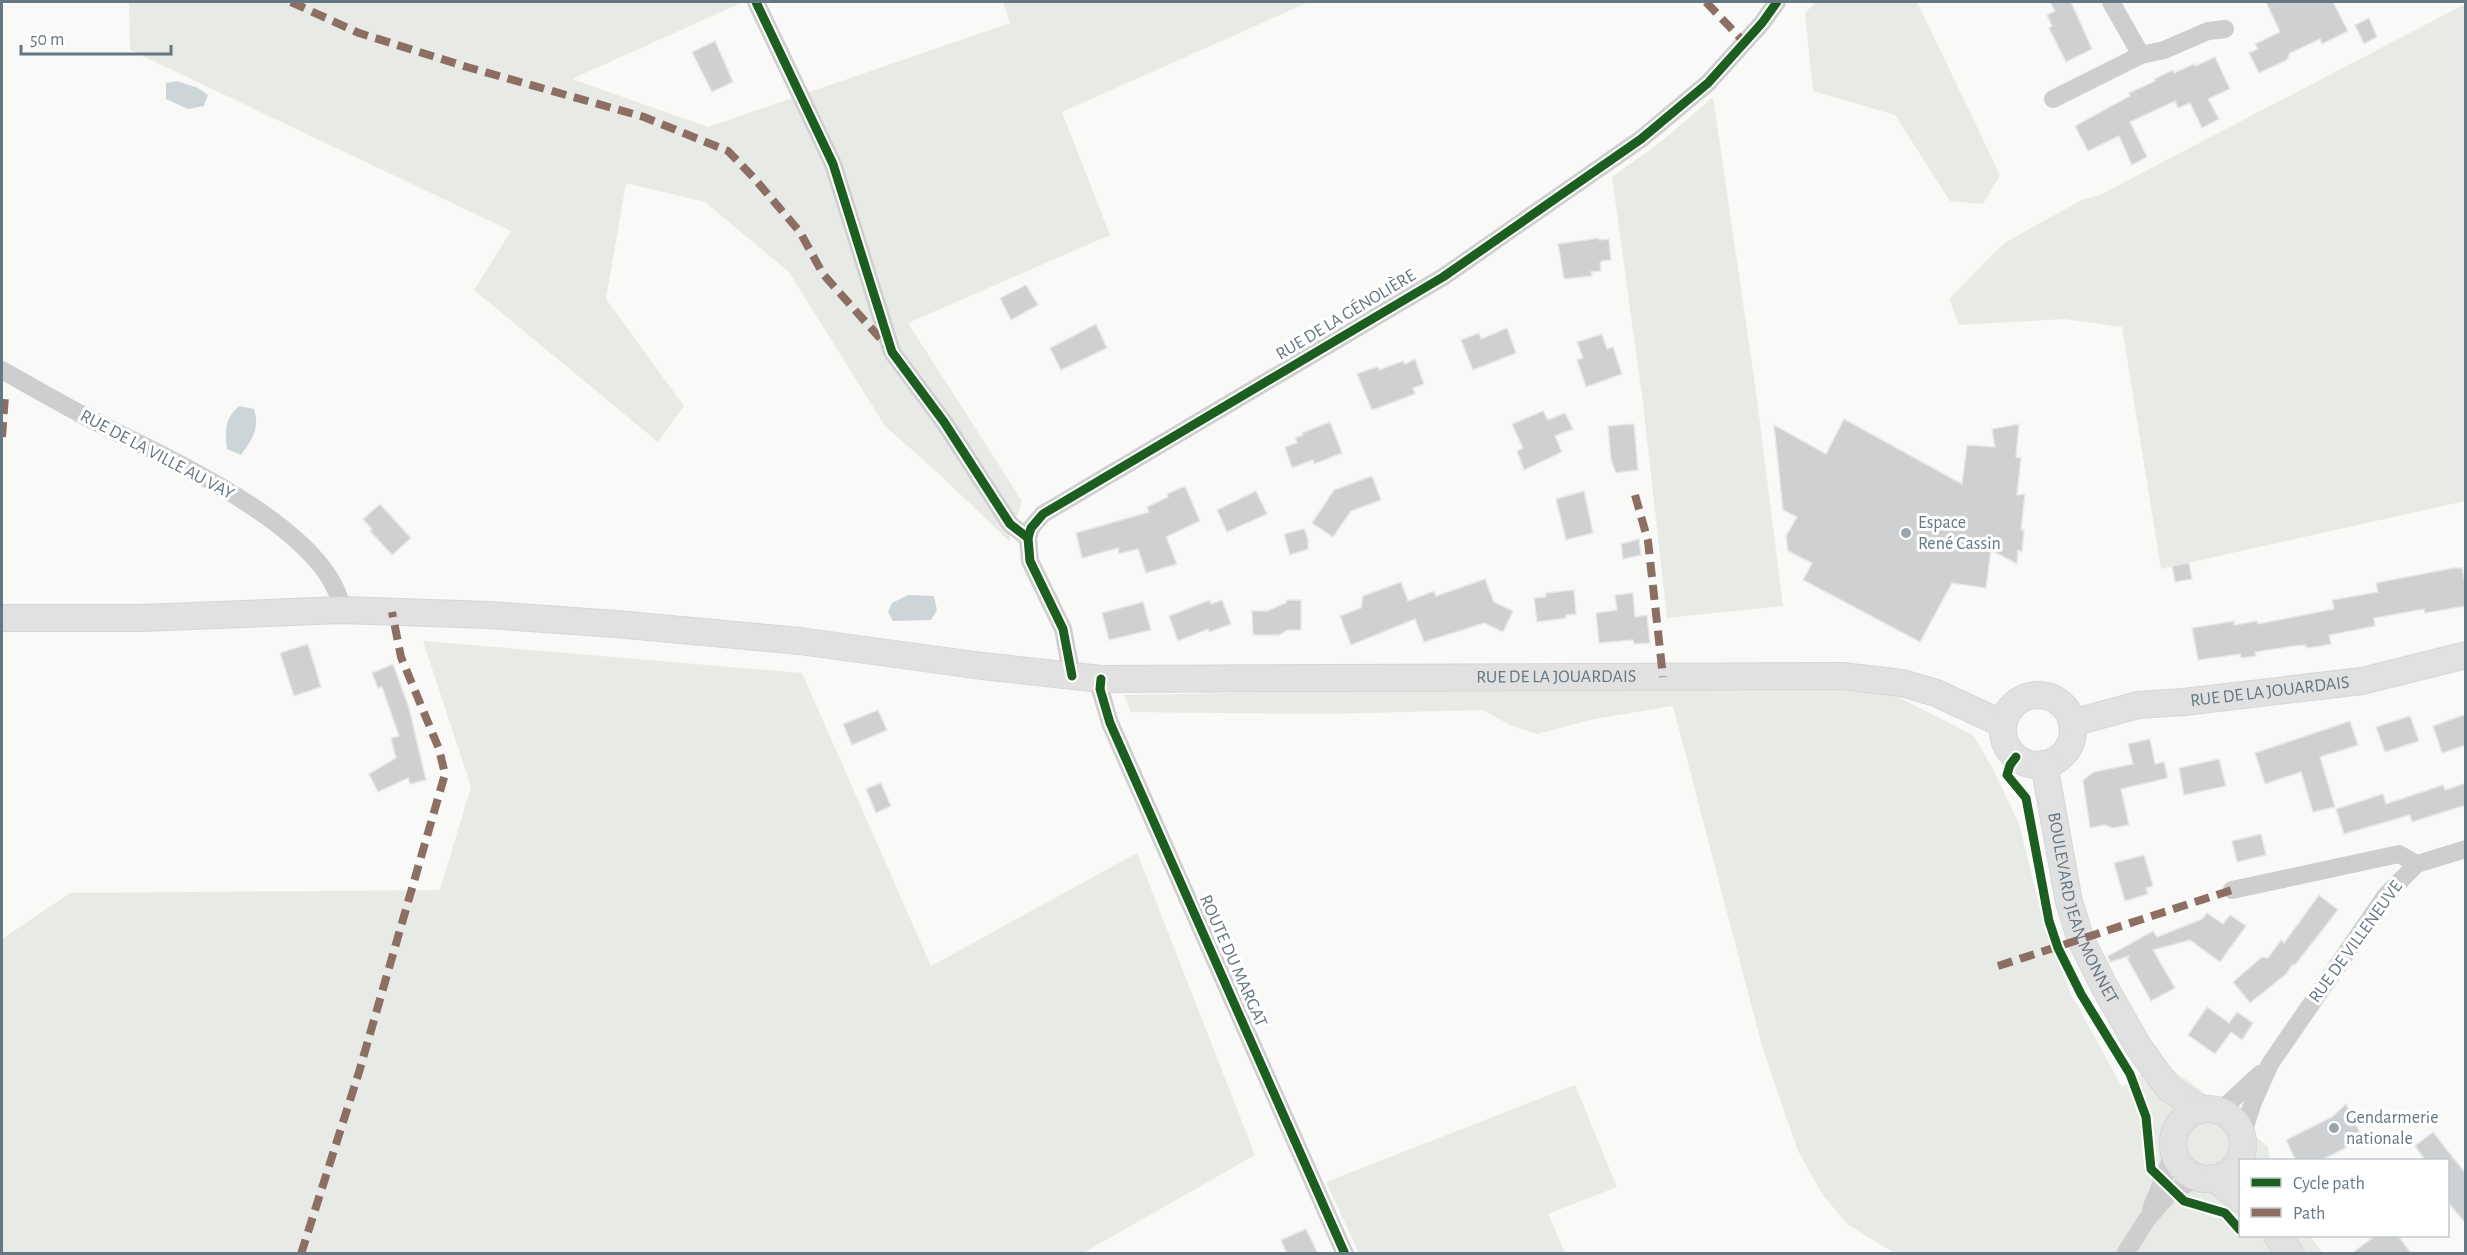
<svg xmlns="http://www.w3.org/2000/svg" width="2467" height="1255" font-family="'Alegreya Sans',sans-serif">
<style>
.green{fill:#e8eae5}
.water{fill:#ccd5d7}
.building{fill:#cfd0d1;stroke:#e8e8e8;stroke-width:1.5}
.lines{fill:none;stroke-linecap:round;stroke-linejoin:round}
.secondary-casing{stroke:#d5d6d6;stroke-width:28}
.street{stroke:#cececf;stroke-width:18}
.secondary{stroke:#e1e1e2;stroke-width:26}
.quiet{stroke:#8d6e63;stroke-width:8;stroke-dasharray:15 8;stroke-linecap:butt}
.cycleway-casing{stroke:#fff;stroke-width:13}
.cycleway{stroke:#1b5e20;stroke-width:9}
.poi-dot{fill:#99a4ab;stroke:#fff;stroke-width:2}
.labels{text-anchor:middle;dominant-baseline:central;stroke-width:6;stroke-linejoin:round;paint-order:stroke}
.street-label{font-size:18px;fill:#657782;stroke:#fff}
.poi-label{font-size:18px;fill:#657782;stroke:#fff;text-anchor:start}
</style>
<rect width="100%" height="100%" fill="#f9f9f8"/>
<g class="green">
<path d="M129,2H743L572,79L708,127L1010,23L1003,2H1309L1062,112L1110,235L908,323L1022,501L1009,541L937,472L885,426L789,272L705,202L626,183L606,299L684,406L658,442L474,290L511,231L130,50Z"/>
<path d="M1816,2H1917L2000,175L1983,204L1950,201L1895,115L1813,91L1805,13Z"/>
<path d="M2465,4V501L2161,569L2122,327L2064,319L1959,325L1949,299L2004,243L2084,199L2100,195Z"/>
<path d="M1713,97L1757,399L1783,606L1667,618L1643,403L1612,177L1662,141Z"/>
<path d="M423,641L802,673L931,966L1137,853L1255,1155L1083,1253H2V939L70,893L440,890L471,787Z"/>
<path d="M1611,686L1808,688L1892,694L1973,735L1993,769L2019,824L2046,932L2071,994L2122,1087L2160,1061L2202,1091L2268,1147L2270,1160H2240V1236H2310L2323,1253H1894L1847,1224L1823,1195L1798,1151L1762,1046L1673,706L1594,719L1537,734L1510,725L1483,710L1324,714L1131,712L1124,695Z"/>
<path d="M1575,1085L1617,1187L1548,1214L1565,1253H1359L1326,1182Z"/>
</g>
<g class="water">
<path d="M177,81L198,88L208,95L204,106L188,109L166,99V83Z"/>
<path d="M239,406L254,409C260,428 252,440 241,455L227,449C225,430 224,420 239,406Z"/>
<path d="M908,595L934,596L937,610L931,620L893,621L888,612L892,603Z"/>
</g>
<g class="building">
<path d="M2050,2H2071L2092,49L2066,62L2049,28L2052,26L2047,15L2055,11Z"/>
<path d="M2266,2H2333L2348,31L2322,44L2320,39L2290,53L2287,60L2259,73L2249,53L2258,49L2255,44L2280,32Z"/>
<path d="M2369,18L2377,37L2364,44L2355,25Z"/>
<path d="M715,41L733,82L712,92L692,52Z"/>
<path d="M2215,57L2230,89L2208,99L2219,119L2202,128L2190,103L2178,108L2175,101L2130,122L2147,157L2132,165L2119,136L2088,151L2075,126L2130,96L2129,93L2155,81L2154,79L2173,70L2174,73L2194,64L2195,66Z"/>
<path d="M1599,238V240L1609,239L1611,260L1602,261L1600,263L1601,271L1591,272L1592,276L1564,279L1558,244Z"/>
<path d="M1026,285L1038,305L1011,320L1000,298Z"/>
<path d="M1096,324L1107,348L1061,370L1050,348Z"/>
<path d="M1507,328L1516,353L1473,370L1461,340L1479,333L1481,339Z"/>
<path d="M1602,334L1607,349L1613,347L1622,374L1586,387L1577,360L1583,358L1577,342Z"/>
<path d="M1415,359L1424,384L1413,388L1415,394L1372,410L1357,374L1370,369L1378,367L1379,370L1403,361L1405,364Z"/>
<path d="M1543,411L1548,420L1565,413L1573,429L1555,436L1562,452L1524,470L1517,451L1523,448L1512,424Z"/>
<path d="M1844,419L1962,484L1967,445L1995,447L1992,429L2019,424L2016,457L2021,458L2017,495L2025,494L2021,530H2024L2022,552L2018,550L2017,564L1991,550L1986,588L1952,583L1920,642L1803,580L1812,563L1788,551L1786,536L1797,517L1783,510L1774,425L1826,454Z"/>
<path d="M1330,422L1342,453L1314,464L1313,460L1292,468L1285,447L1297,443L1295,438L1303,435L1302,433Z"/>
<path d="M1634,424L1638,470L1616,473L1611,460L1608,426Z"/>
<path d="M1372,476L1381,500L1351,511L1333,537L1312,523L1334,490Z"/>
<path d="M1185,486L1200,521L1166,537L1177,564L1146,573L1138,549L1119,554L1118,548L1082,558L1076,533L1149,512L1147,507L1168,497L1167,494Z"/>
<path d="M1256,491L1267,514L1227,532L1217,510Z"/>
<path d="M1584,491L1593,533L1566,540L1556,499Z"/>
<path d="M380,504L411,538L392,555L370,531L372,529L363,519Z"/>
<path d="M1304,529L1308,539V549L1290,555L1284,534Z"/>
<path d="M1639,539L1641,555L1623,559L1621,544Z"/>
<path d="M2189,563L2192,579L2175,582L2172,566Z"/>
<path d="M2453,568H2462L2466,586V606L2425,613L2424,609L2374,618L2375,626L2329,635L2331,644L2321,646L2306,648V645L2294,646L2255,652L2256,656L2241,658L2240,654L2198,660L2192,628L2234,621V625L2257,621L2258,624L2334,609L2332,600L2378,592L2376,583Z"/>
<path d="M1485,579L1494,602L1513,611L1503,632L1484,623L1424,642L1415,619L1351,645L1340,616L1361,608L1363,596L1401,582L1408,601L1434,591L1436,596Z"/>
<path d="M1574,590L1576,614L1566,615V618L1537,622L1534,598L1546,597V593Z"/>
<path d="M1633,593L1635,617L1647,615L1650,643L1634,644L1633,640L1599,643L1596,613L1617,610L1615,595Z"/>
<path d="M1210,600L1211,604L1222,600L1231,624L1209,632L1208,629L1178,641L1169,616Z"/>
<path d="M1287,600H1301V630H1288L1279,635H1253L1252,611H1267L1286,603Z"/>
<path d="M1143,602L1151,630L1109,640L1102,613Z"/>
<path d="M308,644L321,687L294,696L280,653Z"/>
<path d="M393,664L409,708L426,780L410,784L408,778L378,792L369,774L396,758L391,738L399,736L382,687L378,688L372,673Z"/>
<path d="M878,710L887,730L852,745L843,724Z"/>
<path d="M2466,714V745L2442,753L2433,726Z"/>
<path d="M2410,716L2419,741L2385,752L2376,727Z"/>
<path d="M2350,721L2358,745L2320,757L2335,807L2313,812L2301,772L2265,784L2255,753Z"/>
<path d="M2150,739L2155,764L2164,762L2168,778L2121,789L2129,825L2113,828L2104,825L2090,828L2083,780L2094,772L2133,764L2128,744Z"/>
<path d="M2219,759L2226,786L2184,795L2179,768Z"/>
<path d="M881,783L891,806L876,813L866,789Z"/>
<path d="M2466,783V805L2412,822L2410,815L2344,834L2336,809L2383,794L2386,804L2443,785L2445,790Z"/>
<path d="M2261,834L2266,855L2237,862L2232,841Z"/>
<path d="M2144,855L2153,886L2146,888L2148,894L2125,901L2114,863Z"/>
<path d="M2319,895L2338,910L2295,965L2293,964L2286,974L2250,1003L2233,982L2262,957L2268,958L2281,940L2284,943Z"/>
<path d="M2207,913L2223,924L2230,915L2246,926L2220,962L2190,940L2153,950L2175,988L2151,1001L2127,958L2130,956L2110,962L2108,956L2153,931L2157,937L2202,919Z"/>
<path d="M2207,1007L2229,1023L2237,1012L2253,1023L2242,1040L2231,1032L2215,1054L2188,1035Z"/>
<path d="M2346,1104L2363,1139L2320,1161H2296L2286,1140L2332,1117Z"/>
<path d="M2433,1132L2466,1174V1224L2448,1202V1161H2426L2415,1146Z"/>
<path d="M1306,1229L1318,1254H1287L1281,1240Z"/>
<path d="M2375,1236H2398L2412,1254H2351Z"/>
</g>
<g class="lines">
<defs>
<g id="secondary">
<path id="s1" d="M2,618H142L342,610L489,615L616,624L800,641L982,666L1101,679L1842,676L1902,683L1936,693L2003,724"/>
<circle cx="2038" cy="730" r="35"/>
<path id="s2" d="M2072,723L2138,705L2184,702L2362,681L2466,655"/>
<path id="s3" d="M2044,764L2069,902L2081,940L2104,986L2138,1046L2169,1089L2200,1109"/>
<circle cx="2208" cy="1144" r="35"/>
<path d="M2214,1178L2240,1199"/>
<path d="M2277,1236L2291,1254"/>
</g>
</defs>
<use href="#secondary" class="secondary-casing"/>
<g class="street">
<path d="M756,2L833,164L892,352L944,422L1010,524L1028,538"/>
<path d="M2111,2L2141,55"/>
<path d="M2053,99L2141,55L2164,50L2208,31L2225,29"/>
<path d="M2,370C32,387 63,405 94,421C162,456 330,528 342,610"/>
<path d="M1072,676L1063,629L1030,561L1028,538L1031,528L1043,514L1443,277L1641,139L1708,83L1762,23L1777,2"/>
<path d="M1101,679L1100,689L1110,723L1345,1254"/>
<path d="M2232,890L2399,854L2417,864"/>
<path d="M2220,1111L2260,1074"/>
<path d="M2242,1136L2253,1102L2270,1064L2386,895L2417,864L2466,849"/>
<path d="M2151,1209L2174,1152"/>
<path d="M2125,1254L2147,1219L2168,1195L2198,1177"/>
</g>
<use href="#secondary" class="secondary"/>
<g class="quiet">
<path d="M291,2L359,33L467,67L644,117L728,151L754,178L800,232L823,274L886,345"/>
<path d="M1706,2L1745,43"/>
<path d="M2,437L5,396"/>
<path d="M1635,495L1648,541L1663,677"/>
<path d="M1998,966L2232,890"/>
<path d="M301,1254L359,1072L445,774L439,749L401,657L392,612"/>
</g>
<defs>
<g id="cycleway">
<path d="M756,2L833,164L892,352L944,422L1010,524L1028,538"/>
<path d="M1072,676L1063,629L1030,561L1028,538L1031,528L1043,514L1443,277L1641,139L1708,83L1762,23L1777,2"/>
<path d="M1101,679L1100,689L1110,723L1345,1254"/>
<path d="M2016,757L2010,765L2007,775L2026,798L2049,921L2058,948L2081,994L2130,1074L2146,1117L2151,1169L2184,1201L2225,1213L2240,1230"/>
</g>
</defs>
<use href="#cycleway" class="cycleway-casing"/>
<use href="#cycleway" class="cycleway"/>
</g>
<g class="poi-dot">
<circle cx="1906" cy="533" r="6"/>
<circle cx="2334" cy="1128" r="6"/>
</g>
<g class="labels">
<g class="street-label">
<text transform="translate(1346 315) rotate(-31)">RUE DE LA GÉNOLIÈRE</text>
<text transform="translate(157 455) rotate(28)">RUE DE LA VILLE AU VAY</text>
<text stroke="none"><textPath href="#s1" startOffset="1558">RUE DE LA JOUARDAIS</textPath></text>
<text stroke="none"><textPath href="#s2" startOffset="201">RUE DE LA JOUARDAIS</textPath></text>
<text stroke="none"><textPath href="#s3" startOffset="150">BOULEVARD JEAN MONNET</textPath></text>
<text transform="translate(2356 942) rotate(-54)">RUE DE VILLENEUVE</text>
<text transform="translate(1233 961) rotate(66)">ROUTE DU MARGAT</text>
</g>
<g class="poi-label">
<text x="1918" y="523">Espace<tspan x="1918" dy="21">René Cassin</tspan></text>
<text x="2346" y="1118">Gendarmerie<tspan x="2346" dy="21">nationale</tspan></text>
</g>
</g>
<rect width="2467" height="1255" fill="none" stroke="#657782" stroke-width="6"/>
<rect x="2239" y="1159" width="210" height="78" fill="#ffffff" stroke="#c1c9cd" stroke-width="1.5"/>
<rect x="2251" y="1178" width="30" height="9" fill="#1b5e20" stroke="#c1c9cd" stroke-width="1.5"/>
<text x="2293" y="1189" font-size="18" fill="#657782">Cycle path</text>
<rect x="2251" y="1208" width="30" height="9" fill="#8d6e63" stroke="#c1c9cd" stroke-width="1.5"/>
<text x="2293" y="1219" font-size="18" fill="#657782">Path</text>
<path d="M21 45v9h150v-9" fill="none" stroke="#657782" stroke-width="3"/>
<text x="30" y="45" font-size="18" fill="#657782" stroke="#ffffff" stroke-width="4.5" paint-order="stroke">50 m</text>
</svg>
